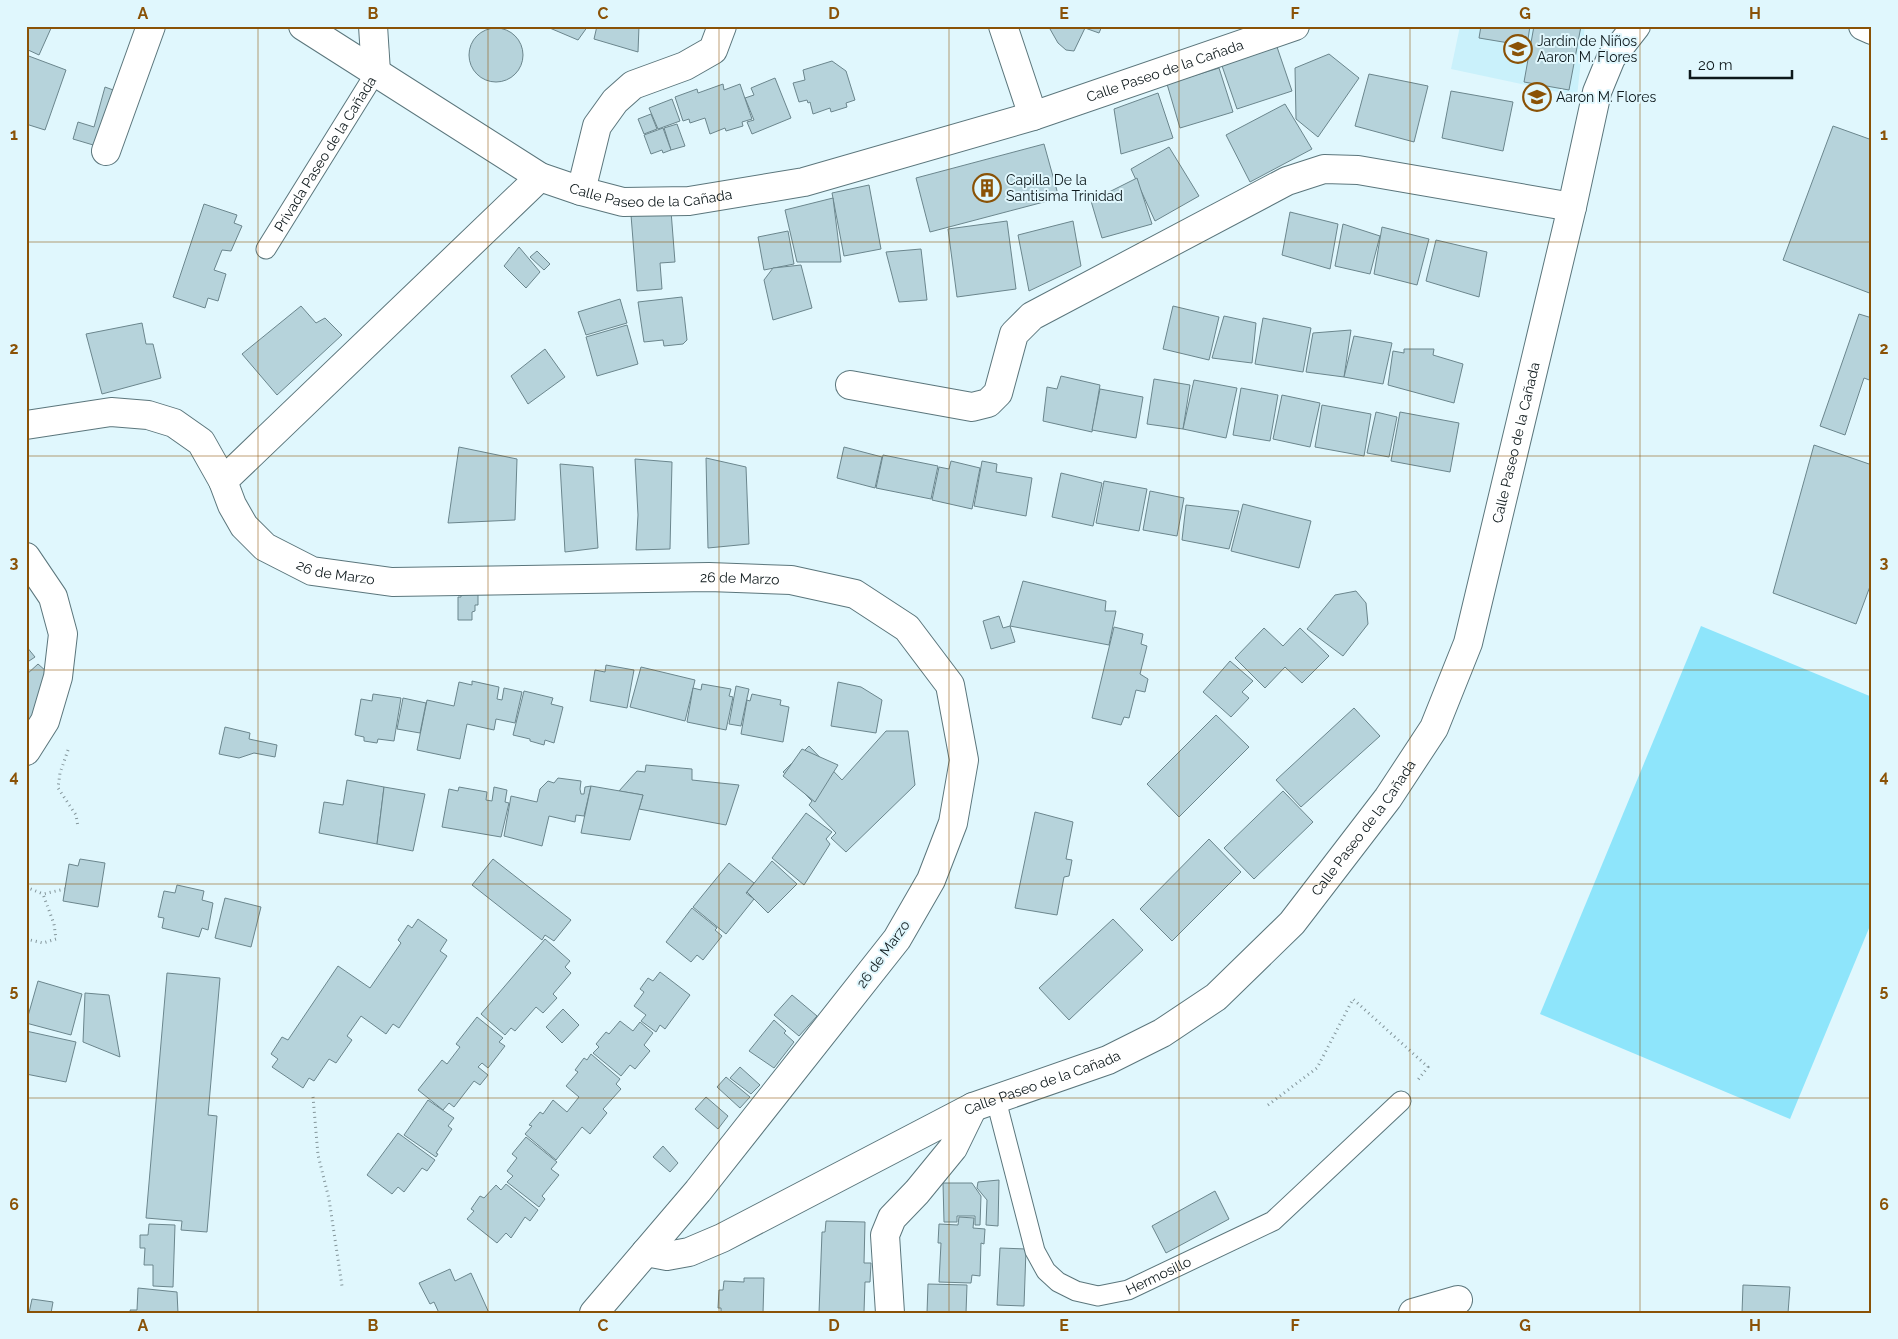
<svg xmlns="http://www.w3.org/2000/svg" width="1898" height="1339" font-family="Raleway,sans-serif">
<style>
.built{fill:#caf1fb}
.green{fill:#8ee5fb}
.building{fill:#b6d3db;stroke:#6b868d}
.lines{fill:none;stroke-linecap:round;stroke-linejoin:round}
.lane-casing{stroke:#5b767c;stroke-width:21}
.street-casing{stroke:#5b767c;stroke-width:30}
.secondary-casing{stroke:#5b767c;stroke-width:30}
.path{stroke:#83959a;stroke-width:3;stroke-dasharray:1 4;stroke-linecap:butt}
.lane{stroke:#fff;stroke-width:19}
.street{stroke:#fff;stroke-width:28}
.secondary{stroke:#fff;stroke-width:28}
.grid{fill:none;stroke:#8a5206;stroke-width:1;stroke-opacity:0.55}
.labels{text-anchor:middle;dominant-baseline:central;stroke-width:4;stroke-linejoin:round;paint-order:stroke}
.poi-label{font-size:14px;fill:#0d181b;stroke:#e0f7fd;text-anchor:start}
.street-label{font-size:14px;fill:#0d181b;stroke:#e0f7fd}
.neatline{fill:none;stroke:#8a5206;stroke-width:2}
.grid-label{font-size:16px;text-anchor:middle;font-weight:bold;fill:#8a5206}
</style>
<rect width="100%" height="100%" fill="#e0f7fd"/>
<path class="built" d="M1460,26H1585L1577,96L1451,69Z"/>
<path class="green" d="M1701,626L1872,697V921L1790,1119L1540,1014Z"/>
<g class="building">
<path d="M26,26H52L39,55L26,49Z"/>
<path d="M545,26H588L578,40Z"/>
<path d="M597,26H639L638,52L594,39Z"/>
<path d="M1056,26H1102L1099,33L1085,28L1074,51L1066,50L1058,43L1050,29Z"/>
<path d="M1481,26H1530L1527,46L1479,38Z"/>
<path d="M1534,26H1581L1569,90L1524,82Z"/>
<circle cx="496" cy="55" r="27"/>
<path d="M1276,44L1292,91L1237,109L1221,63Z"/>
<path d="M1329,54L1359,78L1318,137L1296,119L1295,68Z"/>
<path d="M26,55L66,70L45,130L26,124Z"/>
<path d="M832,61L846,71L855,100L846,103L847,107L831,112L830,108L813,114L810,102L808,103L807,100L799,102L793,83L805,80L803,70Z"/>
<path d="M1219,68L1233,112L1180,128L1167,84Z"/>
<path d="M1369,74L1428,86L1414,142L1355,126Z"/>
<path d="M775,78L791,118L752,134L747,122L754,120L745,98L754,95L751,88Z"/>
<path d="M723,84L724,90L740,84L752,119L742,122L743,126L726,131L725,128L710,134L705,118L690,123L689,119L683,121L675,97L697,89L698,93Z"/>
<path d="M105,87L116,91L100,147L73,139L78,122L94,127Z"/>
<path d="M1451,91L1513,102L1503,151L1442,138Z"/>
<path d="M1158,93L1173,138L1121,154L1114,109Z"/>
<path d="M672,99L680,121L658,129L649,108Z"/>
<path d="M1285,104L1312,149L1250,182L1226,135Z"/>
<path d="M651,114L657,129L644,134L638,119Z"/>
<path d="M677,124L685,146L671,150L664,128Z"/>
<path d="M1833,126L1872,140V294L1783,260Z"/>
<path d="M663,128L671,150L663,153L662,150L651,154L644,135Z"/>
<path d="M1044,144L1059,198L930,232L916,178Z"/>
<path d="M1169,147L1199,196L1155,221L1131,169Z"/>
<path d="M1137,178L1152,224L1102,238L1091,201Z"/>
<path d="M869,185L881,249L844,256L832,193Z"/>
<path d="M833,198L841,262H797L785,210Z"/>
<path d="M204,204L237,215L234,223L242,226L231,251L222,250L214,270L226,274L218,301L208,298L205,308L173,297Z"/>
<path d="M671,211L675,262L660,263L662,289L637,291L631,215Z"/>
<path d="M1290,212L1338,224L1330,269L1282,255Z"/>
<path d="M1007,221L1016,289L957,297L948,229Z"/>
<path d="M1073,221L1081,266L1029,291L1018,235Z"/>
<path d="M1343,224L1380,236L1370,274L1335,266Z"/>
<path d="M1382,227L1429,239L1417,285L1374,274Z"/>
<path d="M788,231L794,264L764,270L758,237Z"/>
<path d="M1436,240L1487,252L1479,297L1426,281Z"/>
<path d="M519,247L540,272L526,288L504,266Z"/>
<path d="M921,249L927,300L899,302L886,252Z"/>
<path d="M537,251L550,264L544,270L530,257Z"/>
<path d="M801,265L812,308L773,320L764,280L773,268Z"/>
<path d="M682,297L687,340L683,344L664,346L663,340L644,342L638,302Z"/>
<path d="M620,299L627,323L586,335L578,312Z"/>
<path d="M301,306L316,323L325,318L342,335L277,395L242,354Z"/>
<path d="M1173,306L1219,317L1209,360L1163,349Z"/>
<path d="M1859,314L1872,318V381L1864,378L1845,435L1820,426Z"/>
<path d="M1224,316L1256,323L1252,363L1212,358Z"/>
<path d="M1263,318L1311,328L1303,372L1255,364Z"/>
<path d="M142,323L146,344H153L161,378L102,394L86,334Z"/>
<path d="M627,325L638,364L597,376L586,337Z"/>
<path d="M1351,330L1344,377L1306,372L1313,333Z"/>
<path d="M1354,336L1392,343L1383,384L1344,377Z"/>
<path d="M545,349L565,377L528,404L511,376Z"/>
<path d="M1404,349H1434L1433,355L1463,364L1454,403L1388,385L1393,351L1404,353Z"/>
<path d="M1061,376L1100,385L1092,432L1043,421L1047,387L1057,389Z"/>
<path d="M1154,379L1190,385L1183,429L1147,424Z"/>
<path d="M1194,380L1237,388L1226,438L1183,429Z"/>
<path d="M1241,388L1278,395L1270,441L1233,435Z"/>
<path d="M1100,389L1143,397L1136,438L1092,430Z"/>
<path d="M1282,395L1320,403L1310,447L1273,439Z"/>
<path d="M1322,405L1371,414L1364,456L1315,447Z"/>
<path d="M1376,412L1397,417L1389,457L1367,453Z"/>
<path d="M1400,412L1459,423L1450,472L1391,461Z"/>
<path d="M1814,445L1872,465V581L1856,624L1773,593Z"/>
<path d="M459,447L517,459L515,520L448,523Z"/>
<path d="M844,447L882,457L875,488L837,478Z"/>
<path d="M883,455L938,466L931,499L876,488Z"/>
<path d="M706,458L746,467L749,544L708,548Z"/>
<path d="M635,459L672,462L670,549L636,550L638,515Z"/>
<path d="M951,461L980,468L972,509L932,500L939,467L949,469Z"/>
<path d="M982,461L997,464L996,472L1032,478L1026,516L974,506Z"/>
<path d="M560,464L593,467L598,548L565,552Z"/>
<path d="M1061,473L1102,483L1093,526L1052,517Z"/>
<path d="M1104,481L1147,489L1139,531L1096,523Z"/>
<path d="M1150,491L1184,498L1177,536L1143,530Z"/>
<path d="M1243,504L1311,521L1299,568L1231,551Z"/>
<path d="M1186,505L1239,511L1229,549L1182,540Z"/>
<path d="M1023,581L1106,601L1105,611H1116L1109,645L1010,626Z"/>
<path d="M478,588V605H475V611L472,612V620H458V597H461V589Z"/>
<path d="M1356,591L1366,603L1368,624L1343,656L1307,629L1335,595Z"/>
<path d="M999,616L1003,628L1010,626L1015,642L991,649L983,621Z"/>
<path d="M1114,627L1143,634L1141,644L1147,646L1140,674L1148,679L1145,692L1136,690L1129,718L1124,717L1121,725L1092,718Z"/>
<path d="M1264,628L1283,646L1300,628L1329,656L1302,683L1285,667L1265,688L1235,658Z"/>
<path d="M26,646L35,657L26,663Z"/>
<path d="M1230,661L1253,681L1242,692L1249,698L1231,717L1203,692Z"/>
<path d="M38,664L55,679L26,741V675Z"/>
<path d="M606,665L634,670L627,708L590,701L595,670L605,672Z"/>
<path d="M641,667L695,680L685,721L630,707Z"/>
<path d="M472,681L499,687L497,699L502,700L504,688L522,692L515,723L496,719L494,730L467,724L460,759L417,750L427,700L454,706L459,682L472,685Z"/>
<path d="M838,682L861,687L882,700L876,733L831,726Z"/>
<path d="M702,684L731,689L729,696L733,697L726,730L687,722L693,688L701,690Z"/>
<path d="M736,686L749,689L741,726L729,724Z"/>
<path d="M524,691L553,698L551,704L563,707L554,743L545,740L544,745L530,741V739L513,735Z"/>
<path d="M373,694L401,698L394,741L378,739L377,743L364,741V737L355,735L361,699L372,701Z"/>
<path d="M752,694L781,700L780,705L789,707L783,742L741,734L747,700L750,701Z"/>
<path d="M403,698L426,703L420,733L397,729Z"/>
<path d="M1354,708L1380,736L1301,807L1276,780Z"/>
<path d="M1216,715L1249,747L1179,817L1147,784Z"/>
<path d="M225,727L250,733L249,739L277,745L275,757L254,753L239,758L219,754Z"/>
<path d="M886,731H908L915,785L846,852L831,838L836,833L809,805L812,801L783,772L809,746L842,780Z"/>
<path d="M802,749L838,765L815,802L783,776Z"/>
<path d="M646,765L692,769V780L739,785L726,825L639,809L643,795L619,791L637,771L645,772Z"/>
<path d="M558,778L581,781L580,789L581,794H584L585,787L591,786L584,816L576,815L575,822L549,816L542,846L504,836L511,796L537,802L540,789L548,781L554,783Z"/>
<path d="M347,780L384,787L377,844L319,833L324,802L343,805Z"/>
<path d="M591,786L643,795L630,840L581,833Z"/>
<path d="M384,787L425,794L413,851L377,844Z"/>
<path d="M459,787L487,792L486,800L492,801L494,787L507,790L505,802L509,803L501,837L442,827L449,789L458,791Z"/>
<path d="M1283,791L1313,822L1254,879L1224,848Z"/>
<path d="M1035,812L1073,822L1066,859L1072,860L1069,876L1064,877L1057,915L1015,908Z"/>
<path d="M806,813L832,832L826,839L830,844L804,885L772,858Z"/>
<path d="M1209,839L1241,872L1172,941L1140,909Z"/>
<path d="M80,859L105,863L98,907L63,901L69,864L78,866Z"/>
<path d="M493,859L571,920L554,941L545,935L542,940L472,885Z"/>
<path d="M772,861L797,884L768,913L747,892Z"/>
<path d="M729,863L754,883L746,893L754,899L726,934L693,907Z"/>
<path d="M177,885L204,891L202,900L213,903L208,930L202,928L199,937L162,928L164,918L158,917L164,891L175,893Z"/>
<path d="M225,898L261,907L251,947L215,938Z"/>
<path d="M692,908L717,928L715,930L722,936L703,960L697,955L691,962L666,942Z"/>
<path d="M418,919L447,940L440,951L447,956L399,1028L393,1024L386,1034L361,1016L347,1036L352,1040L336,1063L329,1059L314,1081L309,1078L303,1088L272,1067L278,1059L271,1054L282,1037L288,1040L338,966L370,988L401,943L398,940L408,925L412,928Z"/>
<path d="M1113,919L1143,950L1069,1020L1039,988Z"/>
<path d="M545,939L570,961L565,967L571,973L553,994L557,998L543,1013L536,1007L515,1031L511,1028L505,1035L481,1014Z"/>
<path d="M660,972L690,995L665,1029L660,1025L656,1032L641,1021L646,1015L634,1006L644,992L640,989L648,978L653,981Z"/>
<path d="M167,973L220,978L208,1115L217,1116L207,1232L181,1230L182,1221L146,1218Z"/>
<path d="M38,981L82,994L71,1035L26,1023Z"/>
<path d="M85,993L109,995L120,1057L83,1042Z"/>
<path d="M792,995L817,1016L799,1036L774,1015Z"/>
<path d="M563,1009L579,1025L562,1043L546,1027Z"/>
<path d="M477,1017L503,1038L499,1042L505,1046L488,1068L482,1063L478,1067L488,1075L480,1085L474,1081L454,1107L449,1103L443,1110L418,1090L442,1060L447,1064L460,1047L456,1044Z"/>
<path d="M774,1020L786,1031L784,1033L794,1042L774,1068L749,1051Z"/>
<path d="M620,1021L633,1031L640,1022L653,1033L644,1045L650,1051L635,1069L630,1065L621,1076L593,1053L599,1047L596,1044L606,1032L609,1034Z"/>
<path d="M26,1031L76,1042L66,1082L26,1074Z"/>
<path d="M591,1054L620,1079L616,1084L621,1089L603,1109L607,1113L590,1134L582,1127L556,1160L525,1134L532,1126L529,1125L540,1112L543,1114L553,1100L567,1112L579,1097L566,1086L578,1072L575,1070L584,1058L587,1060Z"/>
<path d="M740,1067L760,1085L751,1094L730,1078Z"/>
<path d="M726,1077L750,1097L740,1108L717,1087Z"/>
<path d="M706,1097L728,1116L718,1129L695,1109Z"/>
<path d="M428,1100L454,1118L448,1126L452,1129L436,1153L438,1154L436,1157L404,1135Z"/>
<path d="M398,1133L435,1160L427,1171L422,1168L404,1192L398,1187L392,1194L367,1175Z"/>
<path d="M526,1137L557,1162L551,1169L559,1175L542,1196L545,1199L539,1207L507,1182L513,1176L507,1171L517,1158L512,1154Z"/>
<path d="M663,1146L678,1163L670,1172L653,1157Z"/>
<path d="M999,1180L998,1226L986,1225L987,1200L977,1188L978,1182Z"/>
<path d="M943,1183H972L981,1196L980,1225H975V1216H957V1222H944Z"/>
<path d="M506,1184L538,1210L530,1221L525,1217L511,1238L506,1233L497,1243L467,1219L474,1211L471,1209L480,1196L484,1198L496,1185L501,1190Z"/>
<path d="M1215,1191L1229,1219L1166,1253L1152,1226Z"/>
<path d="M959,1217L974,1218L973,1228L985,1229L984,1244L981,1243L980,1276L972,1275L971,1283L939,1282L941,1243H938L939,1224L958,1225Z"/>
<path d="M826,1221L865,1222L864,1263H871L870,1282H865L864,1312L819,1313L822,1232H825Z"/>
<path d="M149,1224L175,1225L173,1287L153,1286V1265H144L145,1248H140V1235H148Z"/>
<path d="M1000,1248L1026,1249L1024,1306L997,1305Z"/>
<path d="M450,1269L455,1281L471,1273L489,1313H439L434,1302L430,1304L419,1283Z"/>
<path d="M744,1278H764L763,1313H721V1308H718L719,1290H723L724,1281L744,1282Z"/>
<path d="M928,1284L967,1285L966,1313H927Z"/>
<path d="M1743,1285L1790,1287L1788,1313H1742Z"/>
<path d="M138,1288L177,1292L178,1313H131L130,1310H137Z"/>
<path d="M32,1299L53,1302L51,1313H29Z"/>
</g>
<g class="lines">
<defs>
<g id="lane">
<path id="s1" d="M266,249L376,72"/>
<path id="s2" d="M996,1100L1035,1251L1046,1271L1058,1282L1076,1291L1098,1296L1128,1290L1273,1221L1401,1101"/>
</g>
<g id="street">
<path d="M373,26L376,72"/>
<path d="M1003,26L1033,116"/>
<path d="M106,151L151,26"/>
<path id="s3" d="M540,177L223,481L232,505L244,526L265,547L312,571L392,582L709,577L791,580L855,594L907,628L950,685L964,760L953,823L931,880L897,939L698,1191L594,1313"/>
<path d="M581,191L597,126L615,101L633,85L685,66L713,50L722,26"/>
<path d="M850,385L972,407L988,403L998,393L1014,334L1032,316L1287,181L1324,169L1358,170L1572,207"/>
<path d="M26,425L111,412L148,415L174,423L201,442L223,481"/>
<path d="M26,557L53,597L63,634L58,677L45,721L26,751"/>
<path id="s4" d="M646,1252L667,1256L689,1252L722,1238L973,1107L1108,1060L1162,1033L1216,997L1292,923L1388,798L1434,728L1468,643L1572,207L1597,92L1611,58L1636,26"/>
<path d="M890,1313L885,1235L892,1218L917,1192L953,1148L973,1107"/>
<path d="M1413,1313L1458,1300"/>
</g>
<g id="secondary">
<path id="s5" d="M303,26L540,177L581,191L623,202L689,201L804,182L1033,116L1295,26"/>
<path d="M1863,26L1872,30"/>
</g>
</defs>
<use href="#lane" class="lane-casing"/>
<use href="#street" class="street-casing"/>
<use href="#secondary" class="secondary-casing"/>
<g class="path">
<path d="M68,750L60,773L58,788L76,815L78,827"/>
<path d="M26,887L43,894"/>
<path d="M26,939L43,943L56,939L54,924L43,894L65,889"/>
<path d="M313,1097L318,1155L329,1199L342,1286"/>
<path d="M1268,1105L1317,1068L1353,999L1428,1067L1417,1081"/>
</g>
<use href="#lane" class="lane"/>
<use href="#street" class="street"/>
<use href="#secondary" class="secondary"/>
</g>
<path class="grid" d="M258,26V1313M488,26V1313M719,26V1313M949,26V1313M1179,26V1313M1410,26V1313M1640,26V1313M26,242H1872M26,456H1872M26,670H1872M26,884H1872M26,1098H1872"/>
<defs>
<symbol id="school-ring" viewBox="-11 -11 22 22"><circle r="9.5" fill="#e0f7fd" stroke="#8a5206" stroke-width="1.5"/><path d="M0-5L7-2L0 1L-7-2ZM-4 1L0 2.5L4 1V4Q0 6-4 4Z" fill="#8a5206"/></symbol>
<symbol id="building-ring" viewBox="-11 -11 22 22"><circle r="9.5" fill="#e0f7fd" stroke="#8a5206" stroke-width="1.5"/><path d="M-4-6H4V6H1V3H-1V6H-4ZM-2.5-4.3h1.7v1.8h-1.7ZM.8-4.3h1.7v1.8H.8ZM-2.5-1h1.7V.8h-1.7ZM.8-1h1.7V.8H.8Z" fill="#8a5206"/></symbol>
</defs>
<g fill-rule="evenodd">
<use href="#school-ring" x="1502" y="33" width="32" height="32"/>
<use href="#school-ring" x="1521" y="81" width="32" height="32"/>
<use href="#building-ring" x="971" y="172" width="32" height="32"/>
</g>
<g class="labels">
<g class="poi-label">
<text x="1537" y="41">Jardín de Niños<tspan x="1537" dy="16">Aaron M. Flores</tspan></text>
<text x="1556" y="97">Aaron M. Flores</text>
<text x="1006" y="180">Capilla De la<tspan x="1006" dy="16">Santisima Trinidad</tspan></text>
</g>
<g class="street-label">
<text stroke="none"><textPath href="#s5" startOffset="928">Calle Paseo de la Cañada</textPath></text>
<text stroke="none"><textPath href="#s1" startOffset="112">Privada Paseo de la Cañada</textPath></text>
<text stroke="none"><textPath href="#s5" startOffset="395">Calle Paseo de la Cañada</textPath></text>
<text stroke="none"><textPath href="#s4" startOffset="1276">Calle Paseo de la Cañada</textPath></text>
<text stroke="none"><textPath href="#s3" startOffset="595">26 de Marzo</textPath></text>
<text stroke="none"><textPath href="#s3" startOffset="1000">26 de Marzo</textPath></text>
<text stroke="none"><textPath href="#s4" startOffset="856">Calle Paseo de la Cañada</textPath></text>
<text transform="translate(883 954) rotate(-54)">26 de Marzo</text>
<text stroke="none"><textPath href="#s4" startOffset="436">Calle Paseo de la Cañada</textPath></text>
<text stroke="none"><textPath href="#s2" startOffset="302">Hermosillo</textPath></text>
</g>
</g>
<rect width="1898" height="1339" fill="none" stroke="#e0f7fd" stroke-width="55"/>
<path d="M1690 70v8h102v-8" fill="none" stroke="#0d181b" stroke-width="2.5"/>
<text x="1698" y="70" font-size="15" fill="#0d181b" stroke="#e0f7fd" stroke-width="4" paint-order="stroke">20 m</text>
<rect x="28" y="28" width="1842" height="1284" class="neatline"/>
<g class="grid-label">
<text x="143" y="19">A</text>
<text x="373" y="19">B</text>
<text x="603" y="19">C</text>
<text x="834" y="19">D</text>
<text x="1064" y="19">E</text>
<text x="1295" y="19">F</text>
<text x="1525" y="19">G</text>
<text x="1755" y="19">H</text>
<text x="14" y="140">1</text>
<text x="1884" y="140">1</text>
<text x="14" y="354">2</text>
<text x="1884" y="354">2</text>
<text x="14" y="568">3</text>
<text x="1884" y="568">3</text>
<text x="14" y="782">4</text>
<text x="1884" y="782">4</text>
<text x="14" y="996">5</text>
<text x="1884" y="996">5</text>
<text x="14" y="1210">6</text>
<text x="1884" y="1210">6</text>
<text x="143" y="1331">A</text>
<text x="373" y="1331">B</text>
<text x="603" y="1331">C</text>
<text x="834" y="1331">D</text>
<text x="1064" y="1331">E</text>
<text x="1295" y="1331">F</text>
<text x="1525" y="1331">G</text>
<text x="1755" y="1331">H</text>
</g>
</svg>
